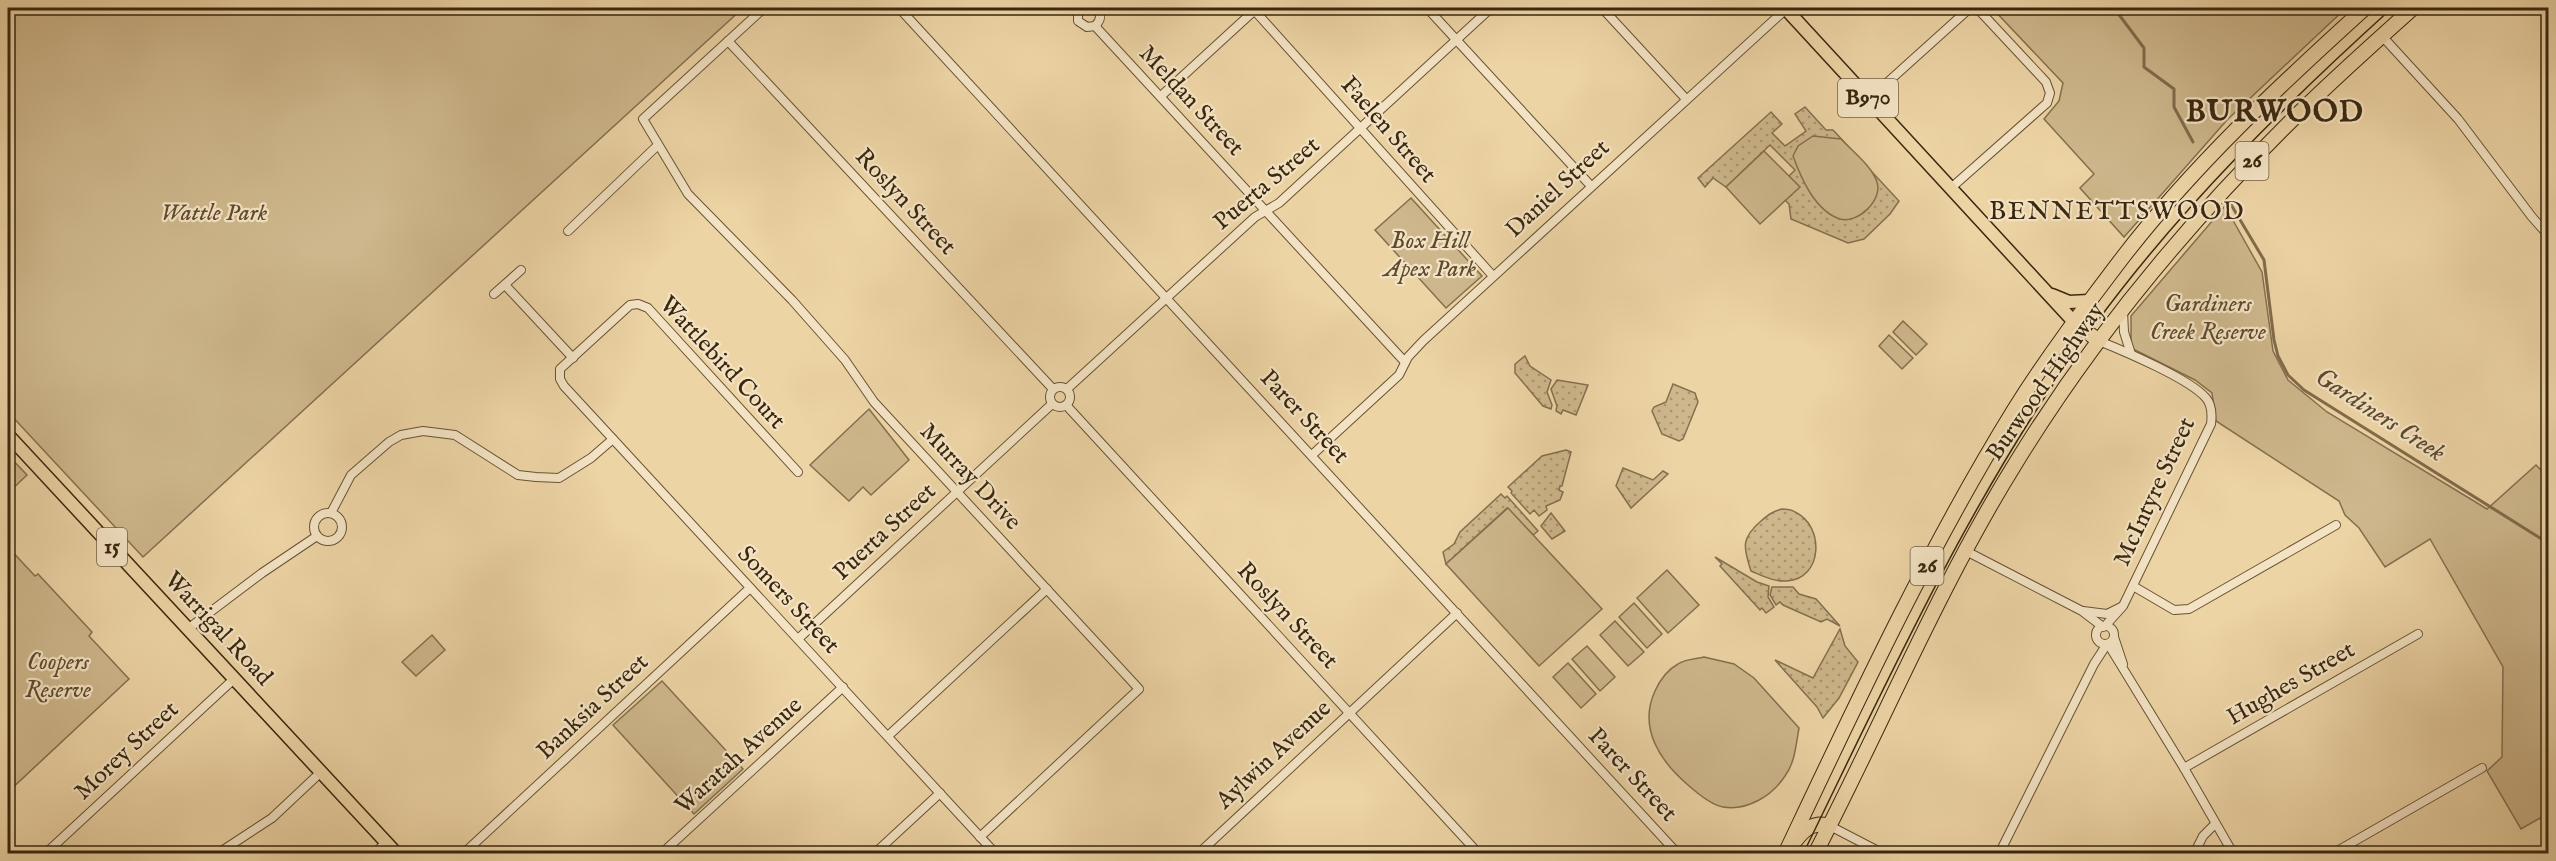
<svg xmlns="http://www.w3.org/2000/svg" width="2556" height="861" font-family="'IM FELL English',serif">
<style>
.grass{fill:url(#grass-dots);stroke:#846f4e;stroke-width:1.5}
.park{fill:#ceb78c;stroke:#846f4e;stroke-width:1.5}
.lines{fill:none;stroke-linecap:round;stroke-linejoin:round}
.stream{stroke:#806b4a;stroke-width:3}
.street-casing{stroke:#665234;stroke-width:10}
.primary-casing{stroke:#39270f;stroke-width:15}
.highway-casing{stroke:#39270f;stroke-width:16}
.street{stroke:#f3e3c4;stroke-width:8}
.primary{stroke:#edd4a5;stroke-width:12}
.highway{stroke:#edd4a5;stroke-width:14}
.tram{stroke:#39270f;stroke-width:1.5}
.labels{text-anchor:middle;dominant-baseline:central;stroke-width:4.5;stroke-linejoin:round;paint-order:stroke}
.shield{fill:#f3e3c4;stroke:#715f45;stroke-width:1.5}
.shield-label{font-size:22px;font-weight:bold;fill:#39270f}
.street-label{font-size:24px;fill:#39270f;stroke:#f3e3c4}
.park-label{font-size:24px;font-style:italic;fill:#5e4b2e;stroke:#f3e3c4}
.neighbourhood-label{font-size:26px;letter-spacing:1.5px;fill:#39270f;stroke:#f3e3c4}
.water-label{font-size:26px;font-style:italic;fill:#5d492d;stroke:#f3e3c4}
.district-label{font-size:30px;font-weight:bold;letter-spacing:1.5px;fill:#39270f;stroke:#f3e3c4}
</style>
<defs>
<pattern id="grass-dots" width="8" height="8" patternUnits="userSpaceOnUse" patternTransform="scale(1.5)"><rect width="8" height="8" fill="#ceb78c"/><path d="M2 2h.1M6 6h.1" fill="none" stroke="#a89571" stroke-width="1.8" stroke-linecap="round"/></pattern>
</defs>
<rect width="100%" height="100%" fill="#edd4a5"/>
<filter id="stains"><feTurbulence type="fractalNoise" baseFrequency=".00333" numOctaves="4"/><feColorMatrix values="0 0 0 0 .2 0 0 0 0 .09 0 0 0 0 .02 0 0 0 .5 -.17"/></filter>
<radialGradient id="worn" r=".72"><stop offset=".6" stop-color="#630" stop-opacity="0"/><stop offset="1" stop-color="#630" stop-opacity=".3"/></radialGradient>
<g class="grass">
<path d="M1805,107L1826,130H1833L1899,201L1890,214L1864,239L1848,243L1791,219L1789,204L1785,200L1799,187L1789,176L1795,170L1770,145L1726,187L1713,178L1705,187L1698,178L1771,112L1782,124L1772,133L1785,146L1806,131L1795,114Z"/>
<path d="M1525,356L1530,366L1551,380L1547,392L1552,405L1551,409L1543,406L1515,373V364Z"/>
<path d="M1557,380L1588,385L1576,415L1563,410L1561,414L1556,411L1557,406L1551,389Z"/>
<path d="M1673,384L1695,393L1698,402L1683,439L1679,441L1662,434L1652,411L1654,407L1666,402Z"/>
<path d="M1566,450L1571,452L1562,486H1560L1559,490L1563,492L1560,500L1546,506L1547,510L1539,516L1534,510L1530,514L1511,493L1512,491L1508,487L1542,456Z"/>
<path d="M1623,468L1653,480L1663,471L1668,474L1631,508L1616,486Z"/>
<path d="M1501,494L1505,498L1507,496L1538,531L1533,535L1507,508L1446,564L1443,552L1454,544L1460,532Z"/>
<path d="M1782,509C1786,509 1792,510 1795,512C1825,526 1823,579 1787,581C1774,582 1763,576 1751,571C1743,547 1741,538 1761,521C1768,515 1773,511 1782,509Z"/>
<path d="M1551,513L1565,531L1552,539L1541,526Z"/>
<path d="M1715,557L1757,582L1769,586L1768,597L1774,607L1766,613L1762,608L1760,610L1720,566L1722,564Z"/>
<path d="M1772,587H1793L1799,594L1816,599L1840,626L1827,619L1821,622L1783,605L1780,602L1776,605L1770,595Z"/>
<path d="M1840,629L1845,646L1858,662L1839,698L1823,718L1817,707L1775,660L1813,678Z"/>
</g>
<g class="park">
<path d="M8,8H743L143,557L8,412Z"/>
<path d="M1992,8H2346L2227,120L2124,237L2080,188L2094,174L2044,119L2059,101L2063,83Z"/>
<path d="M1813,136L1841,139C1852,151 1872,166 1877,182C1883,200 1858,224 1840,219C1815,211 1801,178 1793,156L1798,146Z"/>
<path d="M1764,151L1800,187L1760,224L1726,187Z"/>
<path d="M1411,198L1482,276L1446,308L1375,230Z"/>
<path d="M2225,206L2262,272L2273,351L2288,380L2327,412L2487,509L2536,465L2548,477V832L2540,818L2521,829L2487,771L2502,757L2503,667L2430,539L2385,567L2359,528L2345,515L2339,501L2216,421L2212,393L2195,380L2131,348V316Z"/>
<path d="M1903,321L1927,344L1916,355L1893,332Z"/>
<path d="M1889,335L1913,358L1902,369L1879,346Z"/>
<path d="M869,409L909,460L871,495L863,487L849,501L810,465Z"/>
<path d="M8,455L27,475L8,493Z"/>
<path d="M1508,508L1602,609L1539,666L1446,564Z"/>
<path d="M8,547L35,576L38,574L92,632L89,636L129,679L8,792Z"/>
<path d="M1667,570L1699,605L1668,633L1637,598Z"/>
<path d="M1634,603L1662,634L1647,648L1619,617Z"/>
<path d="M1615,621L1644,652L1628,666L1600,635Z"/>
<path d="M432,635L445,650L416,676L402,662Z"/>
<path d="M1587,646L1615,677L1600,691L1572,659Z"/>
<path d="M1704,657L1734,664L1754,678L1799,728C1796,744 1795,763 1785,776C1772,796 1747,811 1723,807C1711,805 1697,793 1688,785C1660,761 1638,728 1655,691C1660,680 1667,670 1678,664C1685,659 1696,659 1704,657Z"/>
<path d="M1568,663L1596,694L1581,708L1553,677Z"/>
<path d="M662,681L743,769L694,814L613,725Z"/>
</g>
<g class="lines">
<g class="stream">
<path d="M2114,8L2144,48V67L2174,89V107L2193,142"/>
<path d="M2230,203L2264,260L2274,340L2278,356L2288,375L2304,390L2548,543"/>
</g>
<defs>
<g id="street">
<path d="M764,8L643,119L688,194L792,300L845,360L874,402L1139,689L980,837"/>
<path d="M899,8L1678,854"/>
<path d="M1082,8L1078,13V21L1087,27L1095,26C1101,20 1102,14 1096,8"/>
<path d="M1427,8L1591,186"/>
<path d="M1602,8L1686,99"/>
<path d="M1254,10L1493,276"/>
<path d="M1095,26L1405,362"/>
<path d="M2382,36L2458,119L2532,217L2548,235"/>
<path d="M728,41L1053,389"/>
<path d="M1161,96L1257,8"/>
<path d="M1869,99L1970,8"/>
<path d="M1951,188L2047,103L2050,93L2046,82L1977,8"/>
<path d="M568,231L658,145"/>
<path d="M505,285L573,358"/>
<path d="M494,294L521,270"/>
<path d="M2123,311L2124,332L2131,354"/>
<path d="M2099,341C2124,351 2190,379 2206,398C2212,405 2212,416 2211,424L2123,606L2105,626"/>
<circle cx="1060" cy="397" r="10"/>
<path d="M1067,389L1255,217L1279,203L1491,8"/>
<path d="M1066,405L1479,854"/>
<path d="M1312,455L1399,375L1408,357L1423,341L1786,9"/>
<path d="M798,472L648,308L638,304L630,305L560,369V379L564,386L996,854"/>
<path d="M331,513L351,475L389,442L401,435L423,431L455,435L518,475L536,477L559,478L591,458L613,439"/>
<circle cx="328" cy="527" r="14"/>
<path d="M1966,551L2082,611L2103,627"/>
<path d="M2133,586L2174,610L2189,609L2336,525"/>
<path d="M2083,611L2107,614L2121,607"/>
<circle cx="2105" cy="635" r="9"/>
<path d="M189,628L262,573L317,536"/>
<path d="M2114,637L2123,664"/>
<path d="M798,639L1052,404"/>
<path d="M2108,644L2184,768L2230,848L2236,854"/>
<path d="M888,736L1047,589"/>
<path d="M2184,768L2418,634"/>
<path d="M1830,826L1884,854"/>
<path d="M45,854L235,678"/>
<path d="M217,854L272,818L321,772"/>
<path d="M374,854L386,842"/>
<path d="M463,854L750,588"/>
<path d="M661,854L843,687"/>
<path d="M874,854L940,793"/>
<path d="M1198,854L1457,613"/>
<path d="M1999,854L2094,664L2107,644"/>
<path d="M2194,854L2203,836L2215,824"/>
<path d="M2332,854L2482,768"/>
</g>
<g id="primary">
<path d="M1785,8L2074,322"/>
<path d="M2052,295L2069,302L2089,301"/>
<path d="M8,435L397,854"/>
</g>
<g id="highway">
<path d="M2074,322L2099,341"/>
<path d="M1796,840C1805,828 1815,821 1830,826"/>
<path d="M1785,854C1856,704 1927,551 2014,410C2047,357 2085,307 2123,257C2194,165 2279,86 2365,8"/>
<path d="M1815,854C1883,723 1939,586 2017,461C2092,339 2188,223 2290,122C2330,82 2372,45 2413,8"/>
</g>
</defs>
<use href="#street" class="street-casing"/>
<use href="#primary" class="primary-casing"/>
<use href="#highway" class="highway-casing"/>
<use href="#street" class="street"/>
<use href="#primary" class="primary"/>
<use href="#highway" class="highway"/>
<path class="tram" d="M1803,854C1892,672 1975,487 2096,323C2182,206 2285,105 2392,8"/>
</g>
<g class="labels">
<g class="shield">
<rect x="1838" y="79" width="60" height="38" rx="4.5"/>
<rect x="2235.5" y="142" width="33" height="38" rx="4.5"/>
<rect x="97" y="528" width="30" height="38" rx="4.5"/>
<rect x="1910.5" y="547" width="33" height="38" rx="4.5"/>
</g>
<g class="shield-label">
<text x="1868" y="98">B970</text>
<text x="2252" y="161">26</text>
<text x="112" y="547">15</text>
<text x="1927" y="566">26</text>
</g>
<g class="street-label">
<text transform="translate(1191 101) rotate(47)">Meldan Street</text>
<text transform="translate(1388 130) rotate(49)">Faelen Street</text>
<text transform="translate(1267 184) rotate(-40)">Puerta Street</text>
<text transform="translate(1558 189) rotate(-43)">Daniel Street</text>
<text transform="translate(905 202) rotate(47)">Roslyn Street</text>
<text transform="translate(722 363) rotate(47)">Wattlebird Court</text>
<text transform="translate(2046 382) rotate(-55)">Burwood Highway</text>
<text transform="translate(1304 417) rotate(47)">Parer Street</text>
<text transform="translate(970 477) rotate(47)">Murray Drive</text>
<text transform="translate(2155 492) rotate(-65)">McIntyre Street</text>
<text transform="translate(885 532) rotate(-43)">Puerta Street</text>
<text transform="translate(788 600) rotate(47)">Somers Street</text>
<text transform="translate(1287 616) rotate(47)">Roslyn Street</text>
<text transform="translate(218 629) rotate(47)">Warrigal Road</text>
<text transform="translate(2291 684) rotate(-30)">Hughes Street</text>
<text transform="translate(593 707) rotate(-43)">Banksia Street</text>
<text transform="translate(127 751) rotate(-43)">Morey Street</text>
<text transform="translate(1274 755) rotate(-43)">Aylwin Avenue</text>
<text transform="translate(739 756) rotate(-42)">Waratah Avenue</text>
<text transform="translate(1632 775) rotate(47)">Parer Street</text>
</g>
<g class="park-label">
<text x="214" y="213">Wattle Park</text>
<text x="1430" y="241">Box Hill<tspan x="1430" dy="28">Apex Park</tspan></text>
<text x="2208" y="304">Gardiners<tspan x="2208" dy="28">Creek Reserve</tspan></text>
<text x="58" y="662">Coopers<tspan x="58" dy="28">Reserve</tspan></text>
</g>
<g class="neighbourhood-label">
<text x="2117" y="211">BENNETTSWOOD</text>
</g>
<g class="water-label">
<text transform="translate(2380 415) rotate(33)">Gardiners Creek</text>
</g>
<g class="district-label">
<text x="2275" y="113">BURWOOD</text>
</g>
</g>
<rect width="2556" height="861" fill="none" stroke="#edd4a5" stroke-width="30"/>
<rect x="9" y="9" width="2538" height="843" fill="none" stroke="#39270f" stroke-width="3"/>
<rect x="15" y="15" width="2526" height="831" fill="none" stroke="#39270f" stroke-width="1.5"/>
<rect width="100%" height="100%" filter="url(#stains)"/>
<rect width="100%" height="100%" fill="url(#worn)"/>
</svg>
